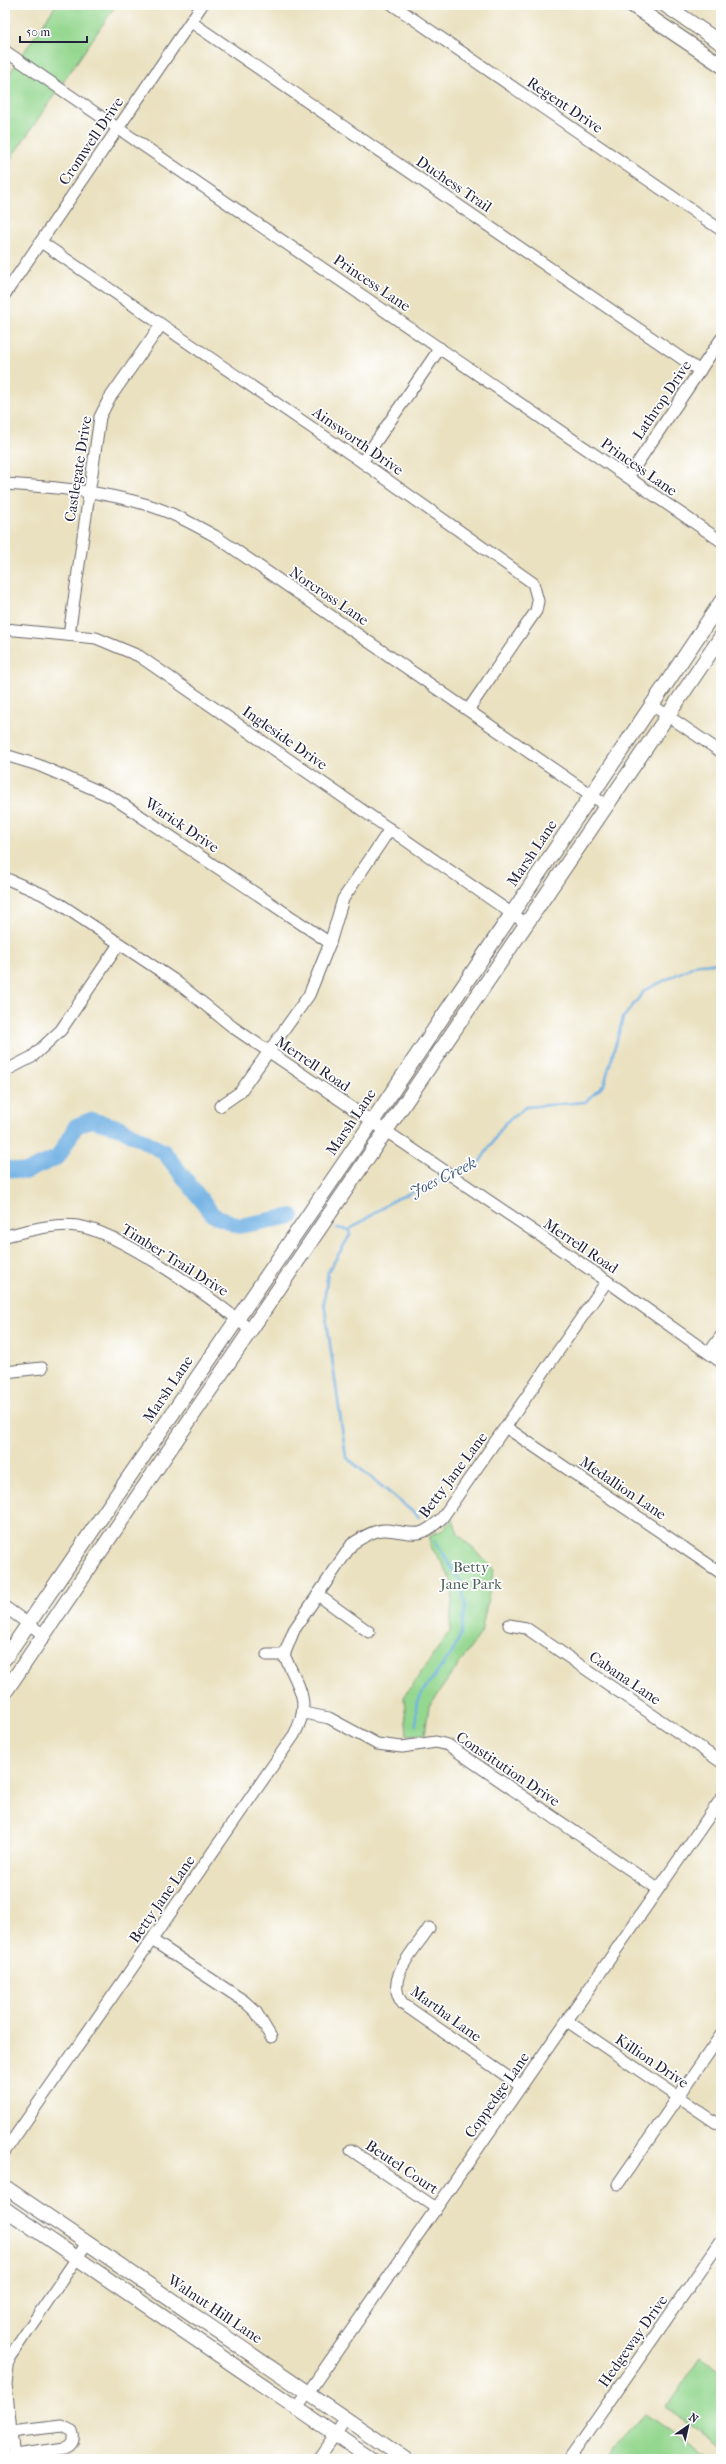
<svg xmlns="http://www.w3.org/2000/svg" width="726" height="2464" font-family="'IM FELL French Canon',serif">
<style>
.green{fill:#94d78f;stroke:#5b7c65}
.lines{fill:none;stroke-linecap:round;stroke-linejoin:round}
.stream{stroke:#6fb0e3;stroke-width:2.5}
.river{stroke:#6fb0e3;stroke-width:16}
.minor-casing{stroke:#68656a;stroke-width:13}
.major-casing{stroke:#68656a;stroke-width:16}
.minor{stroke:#fff;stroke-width:11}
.major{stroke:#fff;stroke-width:14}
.labels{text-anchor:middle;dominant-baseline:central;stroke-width:3.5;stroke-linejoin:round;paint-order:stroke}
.street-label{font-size:15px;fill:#22223b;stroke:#fff}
.park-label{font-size:15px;fill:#4a6158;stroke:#fff}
.water-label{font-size:16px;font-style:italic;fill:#415b7e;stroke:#fff}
</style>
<rect width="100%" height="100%" fill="#fff"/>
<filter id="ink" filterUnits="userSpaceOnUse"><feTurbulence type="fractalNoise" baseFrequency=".025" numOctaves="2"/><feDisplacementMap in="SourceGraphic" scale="8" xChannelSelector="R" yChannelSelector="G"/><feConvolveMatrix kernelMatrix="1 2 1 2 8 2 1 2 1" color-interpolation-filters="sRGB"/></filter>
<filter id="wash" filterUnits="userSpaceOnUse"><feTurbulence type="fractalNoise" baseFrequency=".012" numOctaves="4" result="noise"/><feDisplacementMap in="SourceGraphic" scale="16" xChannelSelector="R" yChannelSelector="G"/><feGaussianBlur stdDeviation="0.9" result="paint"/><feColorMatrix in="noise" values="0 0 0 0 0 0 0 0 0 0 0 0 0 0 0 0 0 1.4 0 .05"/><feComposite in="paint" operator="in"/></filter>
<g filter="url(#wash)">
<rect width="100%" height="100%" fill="#eae1c0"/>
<g class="green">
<path d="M56,5H116L5,167V80Z"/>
<path d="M453,1519L458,1534L494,1569L481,1633L429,1706L425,1734L407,1735L404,1697L450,1631L453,1585L443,1564L430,1546V1535L441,1531Z"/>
<path d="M701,2357L721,2371V2446L666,2408Z"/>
<path d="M645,2414L710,2459H607L615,2446Z"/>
</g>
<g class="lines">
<g class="stream">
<path d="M455,1173L479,1163L505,1123L526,1107L585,1102L604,1085L623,1018L645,990L698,964L721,963"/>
<path d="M337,1228L349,1230L394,1200L447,1177"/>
<path d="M349,1230L350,1235L328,1272L324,1302L346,1457L419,1517"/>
<path d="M416,1725V1708L421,1694L454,1650L461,1634L465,1608L462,1584L435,1541"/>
</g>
<path class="river" d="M5,1168L25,1172L58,1157L76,1126L91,1120L121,1128L164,1152L213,1215L239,1226L292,1216"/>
</g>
</g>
<g filter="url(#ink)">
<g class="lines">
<defs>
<g id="minor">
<path d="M393,5L721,230"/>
<path d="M191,22L700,371"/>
<path d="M5,51L721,541"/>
<path d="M41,242L362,462L533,583L538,601L536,611L468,710"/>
<path d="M5,294L202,5"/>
<path d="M362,462L440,348"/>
<path d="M628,477L721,339"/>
<path d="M5,484C53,487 102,491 148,505C171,512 193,524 215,536L607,806"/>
<path d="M5,629L96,638L139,656L527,924"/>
<path d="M69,635L100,417L109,399L161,325"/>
<path d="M652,705L721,752"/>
<path d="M5,755L38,765L112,797L330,943"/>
<path d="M5,878L42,894L63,906L174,980L234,1028L607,1281L721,1362"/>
<path d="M5,1071L32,1057L61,1030L119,944"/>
<path d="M220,1106L240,1092L309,995L330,943L343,899L390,829"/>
<path d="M5,1236C27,1231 54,1223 77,1226C119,1231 218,1302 251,1331"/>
<path d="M709,1353L721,1336"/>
<path d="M5,1372L42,1368"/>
<path d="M507,1428L721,1573"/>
<path d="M318,1595L369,1632"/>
<path d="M5,1607L44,1635"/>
<path d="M509,1625L526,1628L721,1762"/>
<path d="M267,1655H284"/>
<path d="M304,1713L329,1718L377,1744L402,1747L436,1742L448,1745L658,1889"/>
<path d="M429,1928C415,1950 383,1979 403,2004L521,2086"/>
<path d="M152,1940L244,2001L256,2012L271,2037"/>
<path d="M567,2021L721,2126"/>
<path d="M351,2150L436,2208"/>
<path d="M5,2151L294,1735C313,1701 298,1686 284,1655L294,1630L352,1544C361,1538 375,1529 386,1530C414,1532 418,1541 442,1518L607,1281"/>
<path d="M618,2184L721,2035"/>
<path d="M298,2407L721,1799"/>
<path d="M11,2432L62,2426L72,2431C75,2438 73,2445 65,2448L14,2455"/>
<path d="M14,2459L6,2384L9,2358L87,2243"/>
<path d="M318,2459L346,2419"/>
<path d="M569,2459L721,2241"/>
</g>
<g id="major">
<path d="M632,5L721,65"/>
<path d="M665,5L721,43"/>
<path d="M5,1658L366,1131L721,602"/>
<path d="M5,1692L721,637"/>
<path d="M5,2187L405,2459"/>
<path d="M5,2209L371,2459"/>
</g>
</defs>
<use href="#minor" class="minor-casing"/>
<use href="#major" class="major-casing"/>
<use href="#minor" class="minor"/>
<use href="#major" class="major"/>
</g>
</g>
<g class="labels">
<g class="street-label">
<text transform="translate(565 105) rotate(34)">Regent Drive</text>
<text transform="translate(91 141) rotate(-56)">Cromwell Drive</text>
<text transform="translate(454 184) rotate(34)">Duchess Trail</text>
<text transform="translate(372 283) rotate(34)">Princess Lane</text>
<text transform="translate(662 400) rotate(-56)">Lathrop Drive</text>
<text transform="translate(358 441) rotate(35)">Ainsworth Drive</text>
<text transform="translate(639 467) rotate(35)">Princess Lane</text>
<text transform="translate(78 469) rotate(-81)">Castlegate Drive</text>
<text transform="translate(329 596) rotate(34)">Norcross Lane</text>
<text transform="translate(285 738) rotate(35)">Ingleside Drive</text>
<text transform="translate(182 825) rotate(34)">Warick Drive</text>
<text transform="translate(532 853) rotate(-56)">Marsh Lane</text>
<text transform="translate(313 1064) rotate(34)">Merrell Road</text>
<text transform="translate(351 1122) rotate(-56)">Marsh Lane</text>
<text transform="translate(581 1246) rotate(34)">Merrell Road</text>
<text transform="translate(175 1260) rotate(32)">Timber Trail Drive</text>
<text transform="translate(168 1389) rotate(-56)">Marsh Lane</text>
<text transform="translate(453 1475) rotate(-53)">Betty Jane Lane</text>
<text transform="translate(623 1488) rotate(34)">Medallion Lane</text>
<text transform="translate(625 1678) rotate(34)">Cabana Lane</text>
<text transform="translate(508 1769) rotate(34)">Constitution Drive</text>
<text transform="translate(162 1899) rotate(-55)">Betty Jane Lane</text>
<text transform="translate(446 2014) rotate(36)">Martha Lane</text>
<text transform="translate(652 2061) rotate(34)">Killion Drive</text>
<text transform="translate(497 2095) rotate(-55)">Coppedge Lane</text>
<text transform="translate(402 2167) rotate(34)">Beutel Court</text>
<text transform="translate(215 2309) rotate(34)">Walnut Hill Lane</text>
<text transform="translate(633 2341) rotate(-55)">Hedgeway Drive</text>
</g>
<g class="park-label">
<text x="471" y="1567">Betty<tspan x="471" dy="17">Jane Park</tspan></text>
</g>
<g class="water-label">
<text transform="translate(443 1177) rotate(-26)">Joes Creek</text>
</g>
</g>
<rect width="726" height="2464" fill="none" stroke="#fff" stroke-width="20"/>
<g transform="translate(688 2426) rotate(34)" stroke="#ffffff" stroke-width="3" paint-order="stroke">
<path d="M0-3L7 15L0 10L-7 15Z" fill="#22223b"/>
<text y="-6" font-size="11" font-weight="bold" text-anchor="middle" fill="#22223b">N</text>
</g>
<path d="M20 36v6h67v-6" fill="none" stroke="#22223b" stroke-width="2"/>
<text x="26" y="36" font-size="12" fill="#22223b" stroke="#ffffff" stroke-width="3" paint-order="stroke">50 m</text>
</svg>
